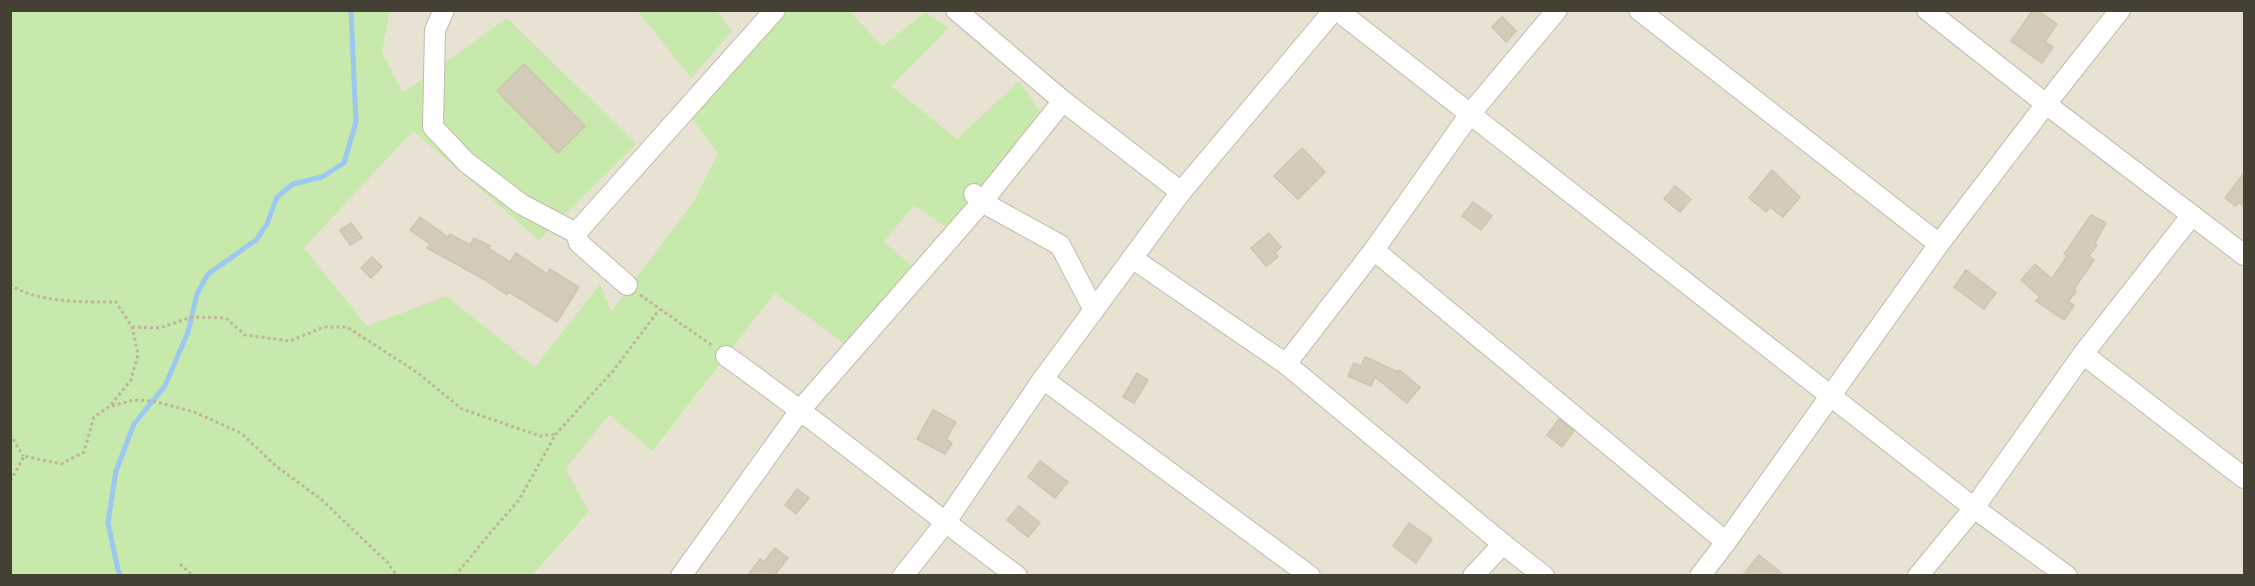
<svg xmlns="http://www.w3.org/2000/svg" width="2255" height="586" font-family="'Titillium Web',sans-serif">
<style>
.residential{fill:#e7e2d2}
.green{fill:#c7e9ab}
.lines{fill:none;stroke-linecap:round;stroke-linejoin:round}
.stream{stroke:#9dc8f2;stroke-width:5}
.building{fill:#d4ccb9;stroke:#cfc5ac;stroke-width:1.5}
.minor-casing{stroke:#c1bba9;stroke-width:22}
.path{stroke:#c0b597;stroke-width:3;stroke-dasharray:3 3;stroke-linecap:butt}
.minor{stroke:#fff;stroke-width:20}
</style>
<rect width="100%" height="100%" fill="#f3efe4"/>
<g class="residential">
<path d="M764,10L718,153L694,201L611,313L599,285L535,368L446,296L367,326L304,248L413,131L539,240L403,93L382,51L390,11H638L651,26L732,31L717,11Z"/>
<path d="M849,11H2244V575L533,576L589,513L566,469L609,415L654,451L775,293L860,355L923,276L884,242L914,205L946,227L1019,82L957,139L891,86L949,28L925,12L883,46Z"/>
</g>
<g class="green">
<path d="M10,11H390L382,51L403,93L507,18L636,144L539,240L413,131L304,248L367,326L446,296L535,367L600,284L611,312L694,201L718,153L685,109L764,11H849L883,46L925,12L949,28L891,86L957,139L1019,81L1044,118L946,227L914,205L884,242L924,276L861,356L775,293L653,451L609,415L566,469L589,512L533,575H11Z"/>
<path d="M638,11H717L732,31L691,78Z"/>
</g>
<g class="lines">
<path class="stream" d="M121,576L118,570L108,523L116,471L134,424L165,386L188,332L197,294L208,274L256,240L267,224L277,197L293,184L322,177L344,163L356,122L351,10"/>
</g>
<g class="building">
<path d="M2033,10H2037L2057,24L2045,42L2053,47L2042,63L2011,41Z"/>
<path d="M1502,17L1516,31L1506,42L1492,27Z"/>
<path d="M524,64L585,126L558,153L497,91Z"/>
<path d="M1302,148L1325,172L1298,199L1274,176Z"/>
<path d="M1772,170L1800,197L1783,217L1770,207L1766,212L1749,198Z"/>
<path d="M2244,173V207L2238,202L2236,206L2225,198Z"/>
<path d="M1675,186L1691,199L1680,212L1664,199Z"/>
<path d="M1473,202L1492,216L1481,230L1462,216Z"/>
<path d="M2091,215L2106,223L2095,243L2097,245L2089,256L2094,260L2074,289L2076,291L2068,302L2074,305L2064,320L2036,301L2040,297L2021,280L2035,264L2052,279L2067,256L2064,254Z"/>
<path d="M420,217L448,237L450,234L470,245L474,238L490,246L488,248L510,262L516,253L547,274L550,269L579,287L557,322L509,292L507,295L485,280L427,248L430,244L410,230Z"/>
<path d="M351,223L362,238L350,245L340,230Z"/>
<path d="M1269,233L1281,247L1275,253L1278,257L1266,266L1251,248Z"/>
<path d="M372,257L382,267L371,278L361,268Z"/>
<path d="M1966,270L1996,293L1984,309L1954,287Z"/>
<path d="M1365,357L1398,372L1399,370L1420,387L1407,403L1375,377L1371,386L1348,376L1354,363L1361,366Z"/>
<path d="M1137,373L1148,380L1134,403L1123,397Z"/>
<path d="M933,410L956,422L946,439L952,443L945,454L917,439Z"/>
<path d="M1559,419L1574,431L1562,447L1547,435Z"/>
<path d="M1040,461L1068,482L1055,498L1028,477Z"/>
<path d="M797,489L809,498L796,514L785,505Z"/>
<path d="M1019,506L1040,523L1028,537L1007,520Z"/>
<path d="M1409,523L1432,539L1416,563L1393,546Z"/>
<path d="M775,548L788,558L776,573L779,576H747L760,559L764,562Z"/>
<path d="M1759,555L1785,576H1742Z"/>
</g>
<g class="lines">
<defs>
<g id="minor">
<path d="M444,10L435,30L433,127L466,162L521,204L576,233L579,243L627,285"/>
<path d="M956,10L1063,101L1181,192"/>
<path d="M1337,10L1974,508L2067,576"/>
<path d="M1639,10L1939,244"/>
<path d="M1927,10L2046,104L2244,255"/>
<path d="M974,194L982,202L1060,245L1094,310"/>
<path d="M576,233L775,10"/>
<path d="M1374,250L1726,542"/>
<path d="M1132,258L1286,364L1503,544L1544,576"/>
<path d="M2083,354L2244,478"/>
<path d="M726,356C825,426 919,504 1017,576"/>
<path d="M1286,364L1374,250L1470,114L1557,10"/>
<path d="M1043,379L1310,576"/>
<path d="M681,576L801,409L982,202L1063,101"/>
<path d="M903,576L945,523L1043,379L1181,192L1334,10"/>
<path d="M1473,576L1503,544"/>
<path d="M1700,576L1726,542L1939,244L2046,104L2120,10"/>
<path d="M1918,576L1974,508L2083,354L2192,215"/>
</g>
</defs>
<use href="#minor" class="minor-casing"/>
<g class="path">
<path d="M10,284C33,303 87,302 116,302L132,327L138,354L131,380L110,406L94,417L84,452L61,464L24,456L10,482"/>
<path d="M640,295L713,346"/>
<path d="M132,327L160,328L192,317L226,318L245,335L290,341L324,327H347L418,373L462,409L540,436L556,434"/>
<path d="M112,406L133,400L153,401L194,412L241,433L276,466L322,500L387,562L397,576"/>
<path d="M10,434L23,456"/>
<path d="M180,564L193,576"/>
<path d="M455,576L491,532L519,500L556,434L613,371L659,310"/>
</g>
<use href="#minor" class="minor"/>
</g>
<rect width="2255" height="586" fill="none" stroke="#454034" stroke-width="24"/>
</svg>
